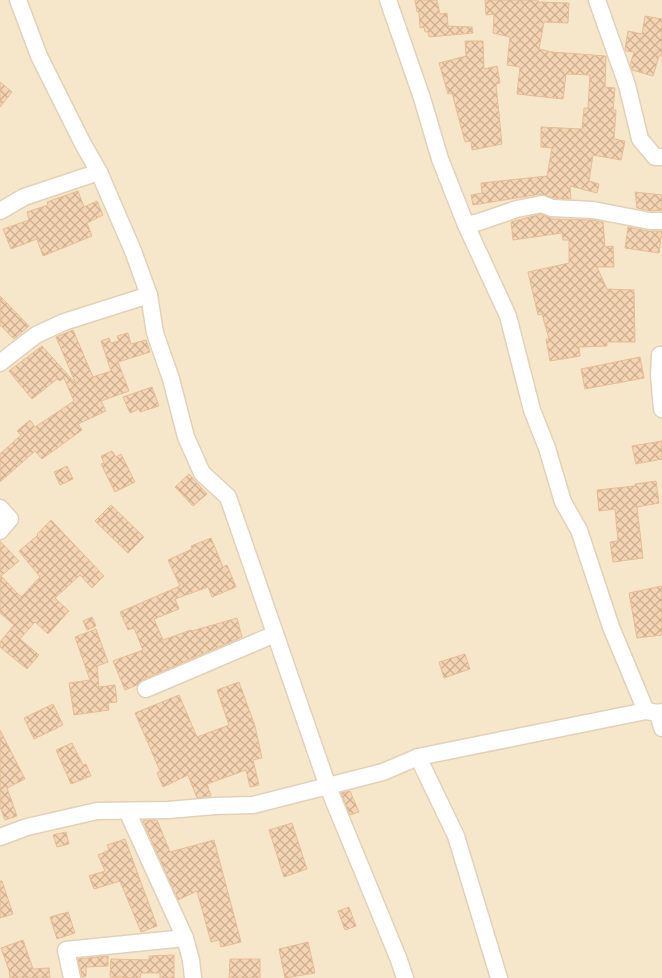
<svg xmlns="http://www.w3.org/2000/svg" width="662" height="978" font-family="Raleway,sans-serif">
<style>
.residential{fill:#f6e7cb}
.building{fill:url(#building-cross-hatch);stroke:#e9bc92}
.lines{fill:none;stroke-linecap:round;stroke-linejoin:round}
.minor-casing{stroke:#e2d1b9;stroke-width:19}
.minor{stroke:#fff;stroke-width:16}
</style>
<defs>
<pattern id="building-cross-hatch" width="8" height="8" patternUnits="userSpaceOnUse" patternTransform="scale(1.25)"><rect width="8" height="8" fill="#f5d4b3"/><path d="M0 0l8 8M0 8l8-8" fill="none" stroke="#cbaf93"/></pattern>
</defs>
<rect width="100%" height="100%" fill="#fef5dd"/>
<rect class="residential" x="0" y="0" width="662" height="978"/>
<g class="building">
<path d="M415,0H437L440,14L447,13L448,26L472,27L473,33L429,37L428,32H425L424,27L420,28L419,12H417Z"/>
<path d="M485,0H538V2L569,3L568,23L544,22L539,49L552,52L606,56L605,87L615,88L613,110H616L614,139L625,141L621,160L593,155L589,181L599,184L597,193L570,186L571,199L554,198L541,194L473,205L471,195L482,193L481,183L547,176L552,148L541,147V127L582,129L584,108H588L590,75L566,74L563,99L517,94L520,67L507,65L510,37L493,33L494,14L486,15Z"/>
<path d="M645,16L662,19V56H659L653,76L632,70L630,65L634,52L626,51L625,49L628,31L642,34Z"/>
<path d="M465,41H483L484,69L497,66L500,83L496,84L502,144L472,150L471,141L465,142L452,93L448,94L439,63L466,56Z"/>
<path d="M0,82L12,92L0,107Z"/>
<path d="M78,191L84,207L97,201L103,215L87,223L92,236L43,256L37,239L11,249L3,229L29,220L27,212L48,205L47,202Z"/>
<path d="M635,192L662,195V210L651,211L637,208Z"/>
<path d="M541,214L553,219L592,220L603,222L605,247L613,246L614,267H597L607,289L634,290L635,342H607V346L579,347L580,356L550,361L546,339H549L542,314L538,315L528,272L569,263V240H563L562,233L513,240L511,222Z"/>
<path d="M628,227L648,231H662L659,253L625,248Z"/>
<path d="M0,296L29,326L14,339L0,325Z"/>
<path d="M73,330L93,377L111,371L101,341L109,338L111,343L119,341L117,336L128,333L131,344L146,340L150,352L118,362L129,391L101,401L106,411L78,424L82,430L42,459L35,451L0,482V454L21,435L17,431L30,420L35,427L74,401L64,378L60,381L57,379L32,399L9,371L42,346L76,384L56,337Z"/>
<path d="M640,357L644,378L585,389L581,369Z"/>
<path d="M152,387L159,406L140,412L139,409L130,413L123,397Z"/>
<path d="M662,441V459L636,464L632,446Z"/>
<path d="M112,451L116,457L121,454L135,482L115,492L101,464L104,463L101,456Z"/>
<path d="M67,466L73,479L60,485L54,472Z"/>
<path d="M189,474L207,494L193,506L175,487Z"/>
<path d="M656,481L659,503L637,507L643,558L613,562L610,542L618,541L615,509L599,511L597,490L635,486V484Z"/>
<path d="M111,505L144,537L128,553L95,521Z"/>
<path d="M51,520L104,576L92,588L80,575L55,598L69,611L48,634L35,622L20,639L39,655L27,669L0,647V642L14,625L0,613V541L19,561L1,576L21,597L40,577L19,551L38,535L37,534Z"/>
<path d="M211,538L223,567L227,565L236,587L212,597L208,587L175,599L179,609L154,619L163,640L191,630L192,631L237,618L242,637L142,680L137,685L125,690L113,661L143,650L134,628L128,630L120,612L180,586L168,560L192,549L191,546Z"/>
<path d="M662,586V635L637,638L629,593Z"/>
<path d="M92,617L96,626L87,630L83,621Z"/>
<path d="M96,629L108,662L97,666L99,687L115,685L117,702L108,703L109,710L74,715L69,683L90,680L75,637Z"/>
<path d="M465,654L470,669L444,678L439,662Z"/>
<path d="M239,682L255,726L262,758L253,760L259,785L250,787L246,770L207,784L211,796L197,798L188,775L163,787L157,773L160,771L135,713L179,695L197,737L229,725L217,690Z"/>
<path d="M53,704L63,725L34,739L24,718Z"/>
<path d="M0,730L25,779L7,788L17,816L5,820L0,807Z"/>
<path d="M72,743L83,765L86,764L91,776L71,784L56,750Z"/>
<path d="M350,791L359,812L350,815L341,793Z"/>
<path d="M145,820H157L170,852L214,840L241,942L221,947L219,940L211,942L197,891L178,900L143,821Z"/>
<path d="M292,823L307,869L284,877L269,830Z"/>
<path d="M66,832L69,844L57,847L53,835Z"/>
<path d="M125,839L157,926L141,932L120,881L94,889L89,876L105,871L98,855L109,850L107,845Z"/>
<path d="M0,881H2L13,914L0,918Z"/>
<path d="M349,907L356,926L345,930L338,911Z"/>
<path d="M68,912L75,933L57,939L50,917Z"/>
<path d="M23,940L33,969L49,968L50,978H10L9,970L1,948Z"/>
<path d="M308,942L315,973L285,978L279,949Z"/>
<path d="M174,955V978H160V973H141L140,978L110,977L111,959L149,960V956Z"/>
<path d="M108,956V966L86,967V976L82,977L78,959Z"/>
<path d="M230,959H260V978H229Z"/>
</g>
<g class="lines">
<defs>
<g id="minor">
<path d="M18,0L39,56L83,144L99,172L133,251L149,295L155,333L171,379L186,437L202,473L228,497L328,787L399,960L405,978"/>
<path d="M388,0L422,98L440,159L466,225L508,316L532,410L547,448L563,502L579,530L611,627L646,711"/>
<path d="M597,0L627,85L640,139L655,157H662"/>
<path d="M0,211L24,197L99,172"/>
<path d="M466,225L479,222L517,209L542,204L552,208L593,210L650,221H662"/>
<path d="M660,355L659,376L662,409"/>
<path d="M0,363L36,335L64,322L149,295"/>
<path d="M0,508L10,519L0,531"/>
<path d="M146,689L275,634"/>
<path d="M658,713L662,728"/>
<path d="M418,757L456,836L499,978"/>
<path d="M127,811L185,938L191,960L193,978"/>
<path d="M0,837L27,827L97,811L168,810L215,806L253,805L383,772L418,757L646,711L658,713L662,712"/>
<path d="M72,978L66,950L185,938"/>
</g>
</defs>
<use href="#minor" class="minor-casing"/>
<use href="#minor" class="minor"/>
</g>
</svg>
